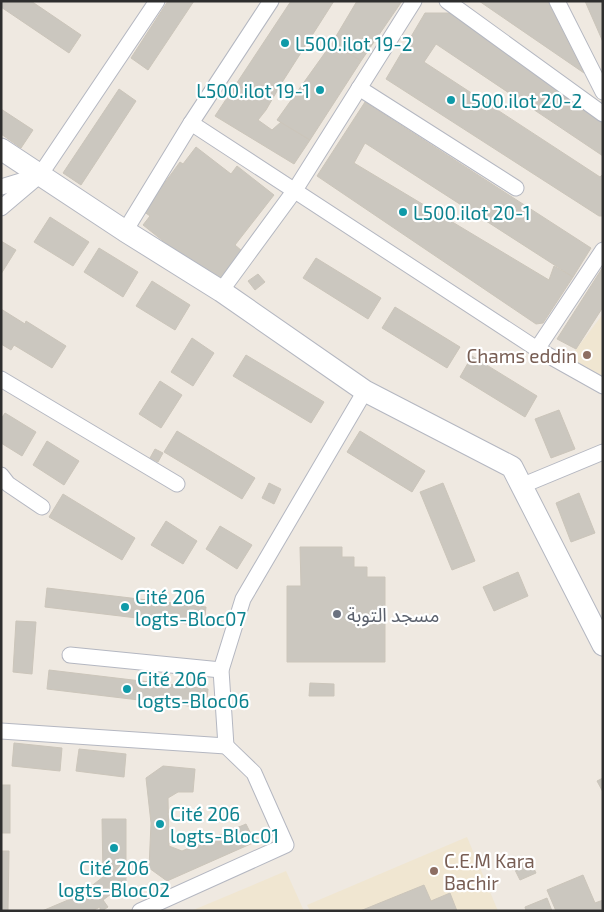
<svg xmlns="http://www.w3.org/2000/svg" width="604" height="912" font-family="'Exo 2','Noto Sans Arabic',sans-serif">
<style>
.education{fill:#f0e6d1}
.building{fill:#cbc7bf;stroke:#cbc5ba}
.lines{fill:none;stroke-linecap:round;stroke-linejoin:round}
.street-casing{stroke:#b4b7c1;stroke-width:17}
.secondary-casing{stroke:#b4b7c1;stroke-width:23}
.street{stroke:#fff;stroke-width:15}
.secondary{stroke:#fff;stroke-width:21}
.culture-dot{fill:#0f9aa8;stroke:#fff;stroke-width:2}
.education-dot{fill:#8d6e63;stroke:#fff;stroke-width:2}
.worship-dot{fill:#6b7280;stroke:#fff;stroke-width:2}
.labels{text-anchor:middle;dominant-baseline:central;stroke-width:4.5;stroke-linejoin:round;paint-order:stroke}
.culture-label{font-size:19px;fill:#0d838f;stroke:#fff;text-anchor:start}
.education-label{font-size:19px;fill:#785e54;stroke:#fff;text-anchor:end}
.worship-label{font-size:19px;fill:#5b616d;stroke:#fff;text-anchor:start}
</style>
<rect width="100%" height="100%" fill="#efe9e1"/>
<g class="education">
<path d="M603,314V385L568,360Z"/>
<path d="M467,837L498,911H310L307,905Z"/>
<path d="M286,871L304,911H191Z"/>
</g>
<g class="building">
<path d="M1,1H31L81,35L69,53L1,7Z"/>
<path d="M168,1H194L148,70L131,58Z"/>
<path d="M291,1H334L281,84L266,110L258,120L272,130L281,122L310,140L294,164L215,116Z"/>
<path d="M357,1H402L361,61L332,43Z"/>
<path d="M479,1H548L584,73Z"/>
<path d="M585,1H603V42Z"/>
<path d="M425,13H452L603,122V156L436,44L424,62L600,177L603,174V216H599L386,79Z"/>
<path d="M332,43L361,61L310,140L277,120Z"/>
<path d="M119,89L136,101L81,185L63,173Z"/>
<path d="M365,102L591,248L573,277L365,143L354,163L549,280L554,266L573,277L543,323L536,324L317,176Z"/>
<path d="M1,109L33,130L21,148L1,134Z"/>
<path d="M196,147L231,174L237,166L274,195L235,245L242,251L216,283L143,225L150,216L143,211L172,173L180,162L183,164Z"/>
<path d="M50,217L89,242L73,266L34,242Z"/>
<path d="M1,241L16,250L1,274Z"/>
<path d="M99,248L138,272L123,297L84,272Z"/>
<path d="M316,258L381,298L368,319L303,278Z"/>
<path d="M603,267V307L576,349L557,339Z"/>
<path d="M258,274L265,282L255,290L248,281Z"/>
<path d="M152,281L190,305L175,330L136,306Z"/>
<path d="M395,307L460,347L447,368L382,328Z"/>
<path d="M1,309L25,324L26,321L66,346L52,368L14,345L11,350L1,344Z"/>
<path d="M192,338L214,353L193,386L171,372Z"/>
<path d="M246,355L324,402L311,423L233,376Z"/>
<path d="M472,356L537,396L525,417L460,377Z"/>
<path d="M160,381L182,395L161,428L139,414Z"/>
<path d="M559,410L575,449L551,458L535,419Z"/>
<path d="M5,413L36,432L22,456L1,443V419Z"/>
<path d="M177,431L255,478L242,499L164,452Z"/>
<path d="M360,431L425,471L412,492L347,452Z"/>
<path d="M47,441L79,461L64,485L33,465Z"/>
<path d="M155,449L163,453L158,462L150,458Z"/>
<path d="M269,483L281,489L274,504L262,498Z"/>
<path d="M443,483L475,561L452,570L420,492Z"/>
<path d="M579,493L595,533L571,542L556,503Z"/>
<path d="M63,494L135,538L122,560L49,517Z"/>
<path d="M166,521L197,541L183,564L151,545Z"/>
<path d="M220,526L252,545L237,569L206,549Z"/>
<path d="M300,547H342V557H354V567H367V577H385V662H287V586H301Z"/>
<path d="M518,572L528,596L494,611L483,587Z"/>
<path d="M47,588L206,607L204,626L45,607Z"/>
<path d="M16,621L36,622L32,674L13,672Z"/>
<path d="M49,670L208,689L206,708L47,689Z"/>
<path d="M310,683L334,684V696H309Z"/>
<path d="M14,743L62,748L60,771L12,766Z"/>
<path d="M79,749L126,754L124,777L76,771Z"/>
<path d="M163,766L195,769L193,792H178L168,798L169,846L182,851L246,824L255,842L167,881L149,868L151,823L146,778Z"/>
<path d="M603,778V792L597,781Z"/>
<rect x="1" y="785" width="9" height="48"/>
<path d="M102,819H126V883L103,900L108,907L102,911H100V907L92,911H42L80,895L103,877Z"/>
<path d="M1,851H9L8,911H1Z"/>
<path d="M530,860L536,873L520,880L514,868Z"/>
<path d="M583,875L595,903L603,900V911H556L547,890Z"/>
<path d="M424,885L431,901L450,893L457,911H360Z"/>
<path d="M547,898L552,911H526L525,907Z"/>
</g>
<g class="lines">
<defs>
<g id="street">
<path d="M447,1L603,114"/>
<path d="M557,1L603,92"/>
<path d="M359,88L516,188"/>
<path d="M191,123L537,349L603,386"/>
<path d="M1,187L34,177"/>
<path d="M1,208L40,175L157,1"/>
<path d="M125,231L191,123L271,1"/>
<path d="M221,291L295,190L414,1"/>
<path d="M537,349L603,250"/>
<path d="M1,379L177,484"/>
<path d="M1,475L8,484L42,507"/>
<path d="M521,486L603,452"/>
<path d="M70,655L221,670"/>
<path d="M1,731L226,746L221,670L243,599L365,391"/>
<path d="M140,911L286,845L254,773L226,746"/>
</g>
<path id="secondary" d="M1,149L125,231L221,291L365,391L512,467L603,645"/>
</defs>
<use href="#street" class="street-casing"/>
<use href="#secondary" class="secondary-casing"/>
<use href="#street" class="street"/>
<use href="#secondary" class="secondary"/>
</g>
<g class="culture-dot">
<circle cx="285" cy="43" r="5"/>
<circle cx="320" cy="90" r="5"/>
<circle cx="451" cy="100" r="5"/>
<circle cx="403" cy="212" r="5"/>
<circle cx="125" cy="607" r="5"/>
<circle cx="127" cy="689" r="5"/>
<circle cx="160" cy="824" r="5"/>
<circle cx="114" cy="848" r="5"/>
</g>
<g class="education-dot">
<circle cx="587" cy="355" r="5"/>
<circle cx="434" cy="871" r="5"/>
</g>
<circle class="worship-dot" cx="337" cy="614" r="5"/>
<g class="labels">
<g class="culture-label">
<text x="295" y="43">L500.ilot 19-2</text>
<text x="310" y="90" text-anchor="end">L500.ilot 19-1</text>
<text x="461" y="100">L500.ilot 20-2</text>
<text x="413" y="212">L500.ilot 20-1</text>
<text x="135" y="596">Cité 206<tspan x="135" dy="22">logts-Bloc07</tspan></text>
<text x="137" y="678">Cité 206<tspan x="137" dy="22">logts-Bloc06</tspan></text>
<text x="170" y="813">Cité 206<tspan x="170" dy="22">logts-Bloc01</tspan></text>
<text x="114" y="867" text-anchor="middle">Cité 206<tspan x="114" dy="22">logts-Bloc02</tspan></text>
</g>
<g class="education-label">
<text x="577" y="355">Chams eddin</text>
<text x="444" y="860" text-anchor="start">C.E.M Kara<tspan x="444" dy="22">Bachir</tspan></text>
</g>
<g class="worship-label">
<text x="347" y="614">مسجد التوبة</text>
</g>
</g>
<rect width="604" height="912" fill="none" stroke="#2e2e2e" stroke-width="5"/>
</svg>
